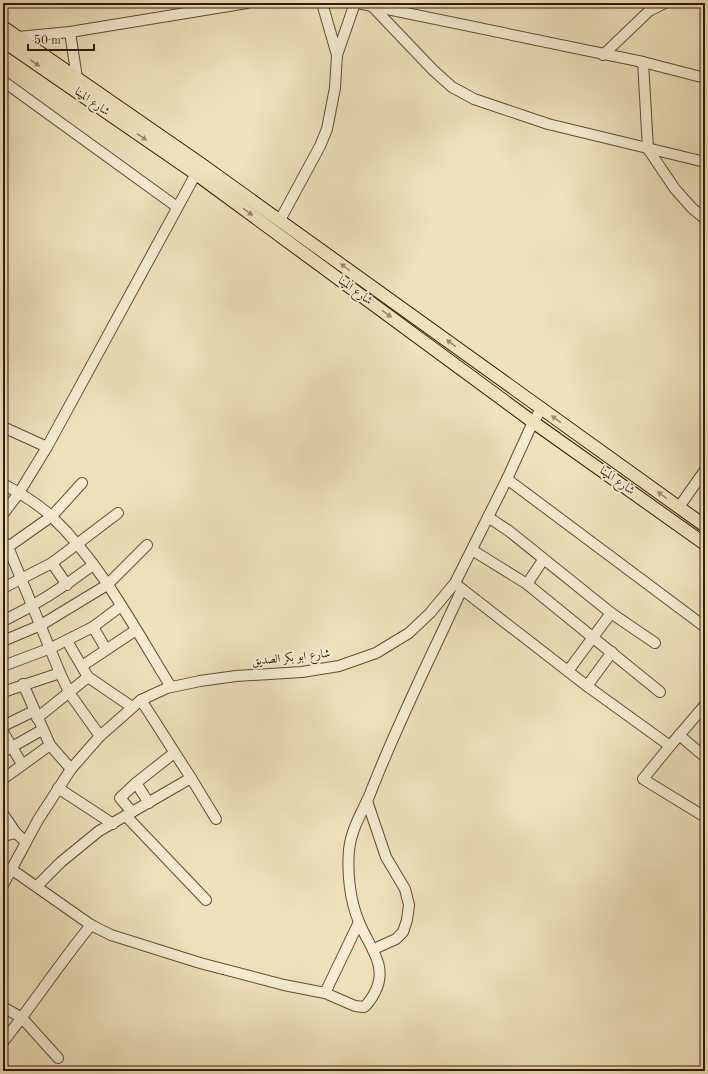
<svg xmlns="http://www.w3.org/2000/svg" width="708" height="1074" font-family="'Old Standard TT',Amiri,serif">
<style>
.lines{fill:none;stroke-linecap:round;stroke-linejoin:round}
.minor-casing{stroke:#634a36;stroke-width:12}
.major-casing{stroke:#341809;stroke-width:14}
.minor{stroke:#f5ecd3;stroke-width:10}
.major{stroke:#efe2bb;stroke-width:12}
.oneway{fill:#9b876b}
.labels{text-anchor:middle;dominant-baseline:central;stroke-width:4;stroke-linejoin:round;paint-order:stroke}
.street-label{font-size:12px;fill:#341809;stroke:#f5ecd3}
</style>
<rect width="100%" height="100%" fill="#efe2bb"/>
<filter id="stains"><feTurbulence type="fractalNoise" baseFrequency=".005" numOctaves="4"/><feColorMatrix values="0 0 0 0 .2 0 0 0 0 .09 0 0 0 0 .02 0 0 0 .5 -.17"/></filter>
<radialGradient id="worn" r=".72"><stop offset=".6" stop-color="#630" stop-opacity="0"/><stop offset="1" stop-color="#630" stop-opacity=".3"/></radialGradient>
<g class="lines">
<defs>
<g id="minor">
<path d="M322,3L337,55"/>
<path d="M358,3L643,62L705,78"/>
<path d="M372,6L433,70L452,87L474,99L548,124L705,162"/>
<path d="M70,32L77,78L74,82"/>
<path d="M13,39L17,37L70,32L247,3"/>
<path d="M603,55L649,11L665,3"/>
<path d="M643,62L648,149L675,189L692,208L705,219"/>
<path d="M3,81L177,207"/>
<path d="M280,220L320,146L327,129L335,88L337,55L355,3"/>
<path d="M3,427L47,447"/>
<path d="M507,479L705,627"/>
<path d="M3,484C20,493 39,504 53,518C102,565 135,629 171,687"/>
<path d="M679,507L705,470"/>
<path d="M3,514L19,493L47,447L199,168"/>
<path d="M488,517L509,531L611,613L655,643"/>
<path d="M3,541L8,547L60,673L70,694L100,736"/>
<path d="M8,547L52,516L82,483"/>
<path d="M472,550L527,584L660,692"/>
<path d="M52,563L67,585"/>
<path d="M527,584L543,560"/>
<path d="M458,586L587,686L670,746L705,705"/>
<path d="M3,588L52,563L118,513"/>
<path d="M3,621C36,605 64,587 93,565"/>
<path d="M93,627L106,649"/>
<path d="M3,641L41,625L107,585L147,545"/>
<path d="M67,641L88,677L132,707"/>
<path d="M3,666L51,648L93,627L121,606"/>
<path d="M82,666L136,630"/>
<path d="M568,671L611,613"/>
<path d="M23,684L50,745L71,769"/>
<path d="M587,686L612,652"/>
<path d="M3,692L60,673"/>
<path d="M37,718L88,677"/>
<path d="M3,726L34,711"/>
<path d="M3,732L22,764"/>
<path d="M679,735L705,757"/>
<path d="M670,746L643,779L705,817"/>
<path d="M3,752L42,730"/>
<path d="M191,778L216,819"/>
<path d="M3,779L50,745"/>
<path d="M136,783L149,803"/>
<path d="M58,788L113,824"/>
<path d="M367,801L386,857L405,889L409,905L407,920L403,932L396,939L374,949"/>
<path d="M132,812L120,798L136,783L174,753"/>
<path d="M3,814L16,833L26,842"/>
<path d="M126,816L206,900"/>
<path d="M3,836L16,833"/>
<path d="M11,869L91,925L111,935L200,963L284,985L325,993L355,1006L364,1007C369,1003 372,998 375,992C389,966 368,945 359,922C350,901 347,873 349,850C351,829 362,813 370,794C397,724 431,657 462,589"/>
<path d="M3,885L38,820L71,769L100,736L141,700L167,688L200,681L236,676L302,672L339,666L376,653L409,633L430,613L455,583L507,479L533,422L542,408"/>
<path d="M37,886L61,862L99,831L191,778L141,700"/>
<path d="M325,993L359,922"/>
<path d="M3,1007L22,1018L58,1058"/>
<path d="M3,1042C33,1004 60,963 91,925"/>
</g>
<g id="major">
<path d="M3,27L201,164L705,526"/>
<path d="M3,41L196,174L533,422L705,544"/>
</g>
</defs>
<use href="#minor" class="minor-casing"/>
<use href="#major" class="major-casing"/>
<use href="#minor" class="minor"/>
<use href="#major" class="major"/>
</g>
<defs><path id="oneway-solid" d="M-6-.8H1V-3.2L6.5 0L1 3.2V.8H-6Z"/></defs>
<g class="oneway">
<use href="#oneway-solid" transform="translate(35 63) rotate(34)"/>
<use href="#oneway-solid" transform="translate(142 137) rotate(35)"/>
<use href="#oneway-solid" transform="translate(248 212) rotate(36)"/>
<use href="#oneway-solid" transform="translate(345 267) rotate(-144)"/>
<use href="#oneway-solid" transform="translate(387 314) rotate(36)"/>
<use href="#oneway-solid" transform="translate(451 343) rotate(-144)"/>
<use href="#oneway-solid" transform="translate(556 419) rotate(-144)"/>
<use href="#oneway-solid" transform="translate(662 495) rotate(-144)"/>
</g>
<g class="labels">
<g class="street-label">
<text transform="translate(92 102) rotate(35)">شارع المينا</text>
<text transform="translate(355 291) rotate(36)">شارع المينا</text>
<text transform="translate(617 481) rotate(35)">شارع المينا</text>
<text transform="translate(291 658) rotate(-6)">شارع ابو بكر الصديق</text>
</g>
</g>
<rect width="708" height="1074" fill="none" stroke="#efe2bb" stroke-width="16"/>
<rect x="4" y="4" width="700" height="1066" fill="none" stroke="#341809" stroke-width="2"/>
<rect x="8" y="8" width="692" height="1058" fill="none" stroke="#341809"/>
<path d="M28 44v6h66v-6" fill="none" stroke="#341809" stroke-width="2"/>
<text x="34" y="44" font-size="12" fill="#341809" stroke="#f5ecd3" stroke-width="3" paint-order="stroke">50 m</text>
<rect width="100%" height="100%" filter="url(#stains)"/>
<rect width="100%" height="100%" fill="url(#worn)"/>
</svg>
